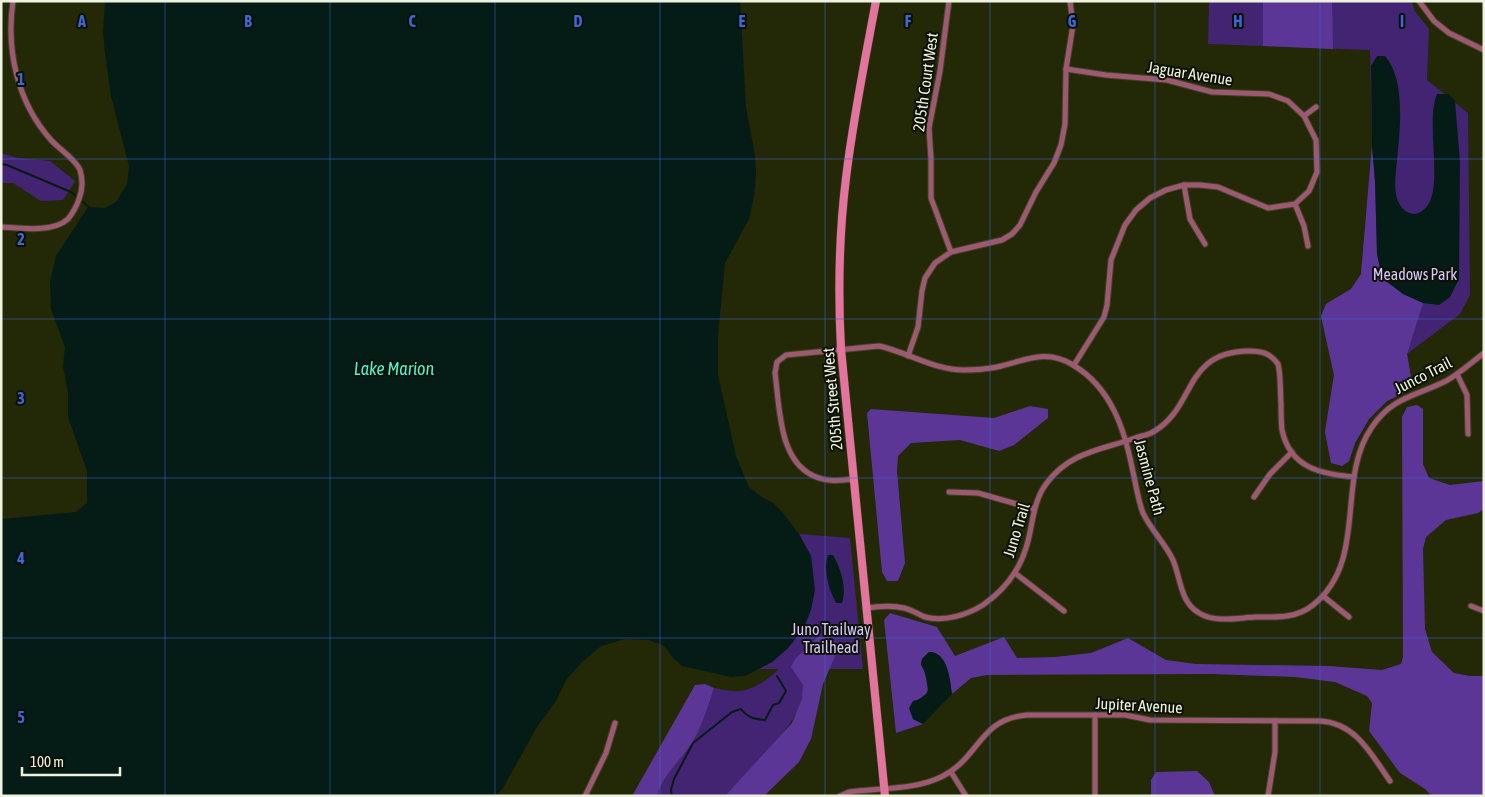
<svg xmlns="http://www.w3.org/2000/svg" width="1485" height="797" font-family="'Asap Condensed',sans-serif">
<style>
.green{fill:#432473}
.forest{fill:#5b3697}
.water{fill:#051b16}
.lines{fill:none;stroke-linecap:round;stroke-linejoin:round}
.stream{stroke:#051b16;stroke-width:2}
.street-casing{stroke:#3f4424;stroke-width:7}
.secondary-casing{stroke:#3f4424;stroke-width:9}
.street{stroke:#9e5972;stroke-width:5}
.secondary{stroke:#e2749e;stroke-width:8}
.grid{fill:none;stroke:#3c67d9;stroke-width:1;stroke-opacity:0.55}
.labels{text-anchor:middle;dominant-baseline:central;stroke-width:4;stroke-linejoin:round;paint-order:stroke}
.street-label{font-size:16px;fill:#eef3df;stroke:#0d1004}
.park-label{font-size:16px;fill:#d5c7fb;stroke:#0d1004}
.water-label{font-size:18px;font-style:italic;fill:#4af5d5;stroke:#0d1004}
.grid-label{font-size:16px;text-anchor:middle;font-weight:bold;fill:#3c67d9;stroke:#0d1004;stroke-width:4;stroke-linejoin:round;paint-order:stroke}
</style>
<rect width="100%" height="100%" fill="#232806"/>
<g class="green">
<path d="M1209,1H1412L1414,10L1429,29L1427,80L1468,113L1470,295L1460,314L1407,354L1412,383L1410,390L1387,401L1369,419L1355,443L1349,461L1342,466L1331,463L1325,432L1334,375L1321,316L1326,304L1351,289L1361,274L1372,146L1370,50L1208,44Z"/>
<path d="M1,153L18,158L50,161L75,181L63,200L41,201L13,183H1Z"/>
<path d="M799,534L850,538L863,669H793C796,674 802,679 803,685C808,719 747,772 725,796H657C663,775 680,761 692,743C702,726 708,707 714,688C722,689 730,692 738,691C752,691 769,679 779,669H759L772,662L788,648L804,628L811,556Z"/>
</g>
<g class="forest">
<path d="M1263,1H1332L1333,49L1263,46Z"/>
<path d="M1372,146L1375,181L1377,254L1380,268L1403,294L1423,303L1407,354L1412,383L1410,390L1387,401L1369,419L1355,443L1349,461L1342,466L1331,463L1325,432L1334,375L1321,316L1326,304L1351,289L1361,274Z"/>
<path d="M1417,405L1423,409V464L1429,478L1450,485L1484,481V509L1478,513L1446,520L1426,537L1423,549L1425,629L1432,652L1454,673L1470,676H1484V796H1432L1425,789L1400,773L1369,731L1372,703L1367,696L1335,682L1295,677L1212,674L987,675L971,678L952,694C950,680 948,652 929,652L922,659L921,665L924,668L928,690L926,694L918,700L913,719L923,724L896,733L884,620L890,613L937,627L955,656L1004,637L1017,658L1055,657L1091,653L1128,638L1166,660L1196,664L1329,666L1382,670L1401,664L1403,657L1402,417L1407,407Z"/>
<path d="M1030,406L1048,409V418L1014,445L999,451L960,440L911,443L898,456L897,471L905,563L898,581H887L882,572L867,413L871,409L994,418Z"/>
<path d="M818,637H829L840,645L823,684L811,739L799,762L764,796H725L792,723L802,699L803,685L791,667L795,659Z"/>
<path d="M705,684L714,688C708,707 702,726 692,743C680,761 663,775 657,796H632L695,685Z"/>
<path d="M1197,771L1209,782L1215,796H1151V780L1156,772Z"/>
</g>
<g class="water">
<path d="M105,1H740L746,107L755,156L756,174L754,196L749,219L725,263L718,335V375L736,456L749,487L762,497L773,503L783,513L799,534L811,556L815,590L811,610L804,628L788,648L772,662L745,676L731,677L682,666L673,658L664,646L649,640L625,639L601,646L582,662L566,680L556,701L537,727L503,788L496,796H1V519L76,512L87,503V471L68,417V394L63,366L65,347L51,309L50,282L56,256L88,207L105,208L116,202L127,184L129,166L111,96L105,53L103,32Z"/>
<path d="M1377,56H1385C1406,80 1400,130 1397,160C1396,173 1393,189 1398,201C1402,211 1412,218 1422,211C1447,195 1424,125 1437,94H1449L1455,101L1460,162L1459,279L1450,297L1439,305L1423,303L1403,294L1387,282L1380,268L1377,254L1375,181L1372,146L1371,66Z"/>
<path d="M828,555H833C841,569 847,588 842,603H836C829,590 823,570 828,555Z"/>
<path d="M929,652C948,652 950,680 952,694L923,724L913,719L909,708L913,701C918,700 924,697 927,693C930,687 925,670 921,665L922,659Z"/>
</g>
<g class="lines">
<g class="stream">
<path d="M1,164L7,165L71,192L90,208"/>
<path d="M672,796L671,790L674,779L693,743L732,712L741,709C748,718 754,719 765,720L773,705L779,703L786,691L777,676"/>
</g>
<defs>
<g id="street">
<path d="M949,1L940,71L929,128L931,159V198L951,252"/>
<path d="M1419,1L1434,21L1449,33L1484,50"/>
<path d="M1066,69L1106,75L1167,80L1212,92L1269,94L1288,101L1304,116L1316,140L1317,172L1309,191L1295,204L1268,208L1218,187L1200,185H1184L1166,190L1150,198L1136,210L1125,225L1111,260L1107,305L1104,317L1074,365"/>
<path d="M1304,116L1316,107"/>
<path d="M1184,185L1190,219L1205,244"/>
<path d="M1295,204L1304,226L1308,246"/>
<path d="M1,227C20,228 53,233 68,219C72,214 77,205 79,199C83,189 83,180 80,170C76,160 58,148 51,140C17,102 6,50 13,1"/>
<path d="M908,356L918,327L922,291L925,278L935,263L951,252L1002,240L1012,234L1020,225L1036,192L1054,163L1061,145L1065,124L1066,69L1073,25L1070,1"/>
<path d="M1457,374L1467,395L1468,434"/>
<path d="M854,479C842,480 830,482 819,478C778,465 780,408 775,373L777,362L786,355L879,346C907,352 934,370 964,370C974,370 987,369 997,367C1025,361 1045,348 1073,365C1112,388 1125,431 1133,472C1136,485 1138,500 1143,513C1151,530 1165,543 1173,560C1181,579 1180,602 1199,613C1215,623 1237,618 1255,617C1275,617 1296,619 1313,605C1369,560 1335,480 1372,427C1392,397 1416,396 1446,381C1459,374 1472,362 1484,353"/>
<path d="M949,492L978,493L1034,509"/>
<path d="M1254,497L1270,474L1292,452"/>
<path d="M1015,573L1064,611"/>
<path d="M1323,596L1349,617"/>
<path d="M1471,606L1484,611"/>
<path d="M867,608C879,606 892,605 904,608C912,610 918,614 925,617C944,622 967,615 983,605C1003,591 1019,571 1026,548C1033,527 1032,503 1046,484C1069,452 1101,450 1135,438C1141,436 1148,435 1153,432C1197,407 1182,352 1249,351C1262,351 1270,353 1278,364C1281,376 1280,390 1281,403C1281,412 1281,421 1282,430C1290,468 1321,474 1354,477"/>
<path d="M951,772L966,796"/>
<path d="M585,796L606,753L615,723"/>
<path d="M840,796L849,792C878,788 917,790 943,776C980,757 979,719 1027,715H1125L1150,720L1320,721C1356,723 1371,754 1390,781"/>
<path d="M1095,796V715"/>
<path d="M1268,796L1275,752V721"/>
</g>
<path id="secondary" d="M876,1C865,60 853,119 846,178C839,234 838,293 841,349L885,796"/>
</defs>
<use href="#street" class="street-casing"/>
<use href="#secondary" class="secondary-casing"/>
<use href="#street" class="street"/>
<use href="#secondary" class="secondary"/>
</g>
<path class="grid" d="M165,1V796M330,1V796M495,1V796M660,1V796M825,1V796M990,1V796M1155,1V796M1320,1V796M1,159H1484M1,319H1484M1,478H1484M1,638H1484"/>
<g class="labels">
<g class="street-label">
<text transform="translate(1190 73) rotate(9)">Jaguar Avenue</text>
<text transform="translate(925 82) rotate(-82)">205th Court West</text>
<text transform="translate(1423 375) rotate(-27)">Junco Trail</text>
<text transform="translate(832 399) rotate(-95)">205th Street West</text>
<text transform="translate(1150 477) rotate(75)">Jasmine Path</text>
<text transform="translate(1016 530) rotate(-73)">Juno Trail</text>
<text transform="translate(1139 705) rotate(3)">Jupiter Avenue</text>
</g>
<g class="park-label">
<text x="1415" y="274">Meadows Park</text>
<text x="831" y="629">Juno Trailway<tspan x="831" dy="18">Trailhead</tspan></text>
</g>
<g class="water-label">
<text x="394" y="368">Lake Marion</text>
</g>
</g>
<g class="grid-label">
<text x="82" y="27">A</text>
<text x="248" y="27">B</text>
<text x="412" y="27">C</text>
<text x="578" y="27">D</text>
<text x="742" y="27">E</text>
<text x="908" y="27">F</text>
<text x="1072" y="27">G</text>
<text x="1238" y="27">H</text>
<text x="1402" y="27">I</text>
<text x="21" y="85">1</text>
<text x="21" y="245">2</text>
<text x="21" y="404">3</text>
<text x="21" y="564">4</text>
<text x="21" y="723">5</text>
</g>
<rect width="1485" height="797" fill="none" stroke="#eef3df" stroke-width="5"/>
<path d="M22 767v8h98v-8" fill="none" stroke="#eef3df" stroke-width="2.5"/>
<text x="30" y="767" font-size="15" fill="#eef3df" stroke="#0d1004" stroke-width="4" paint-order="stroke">100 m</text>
</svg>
